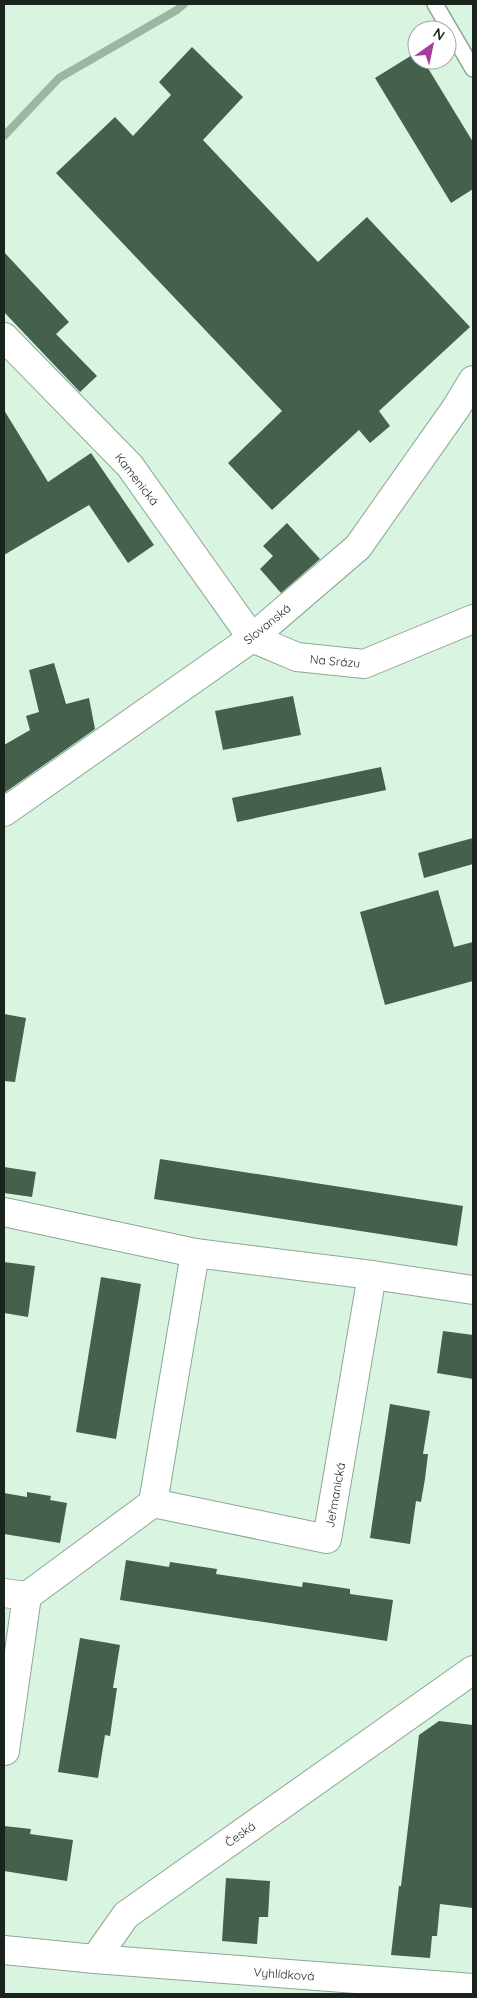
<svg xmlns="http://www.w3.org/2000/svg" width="477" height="1998" font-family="Quicksand,sans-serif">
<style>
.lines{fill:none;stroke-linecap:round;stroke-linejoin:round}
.stream{stroke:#99b7a1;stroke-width:8}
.building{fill:#45604d}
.lane-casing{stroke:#8da794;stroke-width:18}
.street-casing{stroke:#8da794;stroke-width:30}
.lane{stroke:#fff;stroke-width:15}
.street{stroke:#fff;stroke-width:28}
.labels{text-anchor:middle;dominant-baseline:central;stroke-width:5;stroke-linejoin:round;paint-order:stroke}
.street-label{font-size:12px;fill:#1a241d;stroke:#fff}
</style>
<rect width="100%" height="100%" fill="#d9f4e0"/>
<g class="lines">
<path class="stream" d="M4,136L59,78L177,10L184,4"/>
</g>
<g class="building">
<path d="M192,47L243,97L203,140L318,262L367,217L470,327L379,411L390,426L370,443L359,430L272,510L228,463L282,411L56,173L115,117L133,136L171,95L159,82Z"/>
<path d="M417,52V60H423L473,142V189L451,203L375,78Z"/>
<path d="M4,252L69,322L56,334L97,376L80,392L4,312Z"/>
<path d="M4,410L48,482L91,453L154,545L128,563L89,505L4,555Z"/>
<path d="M287,523L320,559L281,593L260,569L273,556L263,546Z"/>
<path d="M54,663L66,704L89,698L95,729L4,793V745L30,730L26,716L39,712L29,670Z"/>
<path d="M293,696L301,735L223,750L215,711Z"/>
<path d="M381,767L386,790L237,822L232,798Z"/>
<path d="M473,838V864L424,878L418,853Z"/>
<path d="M438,890L454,947L473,942V981L385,1005L360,912Z"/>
<path d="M4,1014L26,1018L15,1082L4,1081Z"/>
<path d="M160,1159L463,1206L457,1246L154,1199Z"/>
<path d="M4,1167L36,1172L32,1197L4,1193Z"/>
<path d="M4,1262L35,1266L28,1317L4,1313Z"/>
<path d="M101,1277L141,1284L116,1439L76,1432Z"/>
<path d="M443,1331L473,1335V1379L437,1373Z"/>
<path d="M390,1404L430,1411L423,1454H428L425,1479L421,1502L416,1501L410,1544L370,1538Z"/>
<path d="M27,1492L51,1496L50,1500L67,1503L60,1543L4,1534V1493L27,1497Z"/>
<path d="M126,1560L169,1567L170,1562L217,1569L216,1574L302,1587L303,1582L350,1589V1594L393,1600L387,1641L120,1600Z"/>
<path d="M80,1638L120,1645L113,1688H117L110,1736L105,1735L98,1778L58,1772Z"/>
<path d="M439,1721L473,1725V1908L440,1904L437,1936H432L430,1958L391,1955L399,1886H401L419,1735Z"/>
<path d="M4,1826L31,1829L30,1834L73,1840L67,1881L4,1871Z"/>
<path d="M226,1878L270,1881L268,1917H259L257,1944L222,1941Z"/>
</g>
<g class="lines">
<defs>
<path id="lane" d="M435,4L473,69"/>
<g id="street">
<path d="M4,337L130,466L252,638"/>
<path d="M252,638L297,657L364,664L473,619"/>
<path d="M4,812L252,638L358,547L456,408L473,380"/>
<path d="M4,1212L195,1253"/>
<path d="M153,1503L327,1539L372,1275"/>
<path d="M4,1593L27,1596L153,1503L195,1253L372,1275L473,1290"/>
<path d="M5,1751L27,1596"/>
<path d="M4,1950L95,1959L473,1988"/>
<path d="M95,1959L126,1915L473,1670"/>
</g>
</defs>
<use href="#lane" class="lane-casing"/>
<use href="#street" class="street-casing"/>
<use href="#lane" class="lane"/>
<use href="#street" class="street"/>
</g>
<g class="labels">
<g class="street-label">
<text transform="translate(137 479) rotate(52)">Kamenická</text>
<text transform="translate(267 624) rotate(-39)">Slovanská</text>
<text transform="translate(335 661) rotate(5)">Na Srázu</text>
<text transform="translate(335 1495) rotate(-80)">Jeřmanická</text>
<text transform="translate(240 1834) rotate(-35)">Česká</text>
<text transform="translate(284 1974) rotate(4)">Vyhlídková</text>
</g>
</g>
<rect width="477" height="1998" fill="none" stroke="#1a241d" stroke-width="10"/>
<g transform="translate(432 45) rotate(33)"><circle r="24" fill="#ffffff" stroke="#a3a7a5"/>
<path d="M0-4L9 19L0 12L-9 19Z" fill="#a63c9d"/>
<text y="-8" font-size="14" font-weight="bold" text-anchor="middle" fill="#1a241d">N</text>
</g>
</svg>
